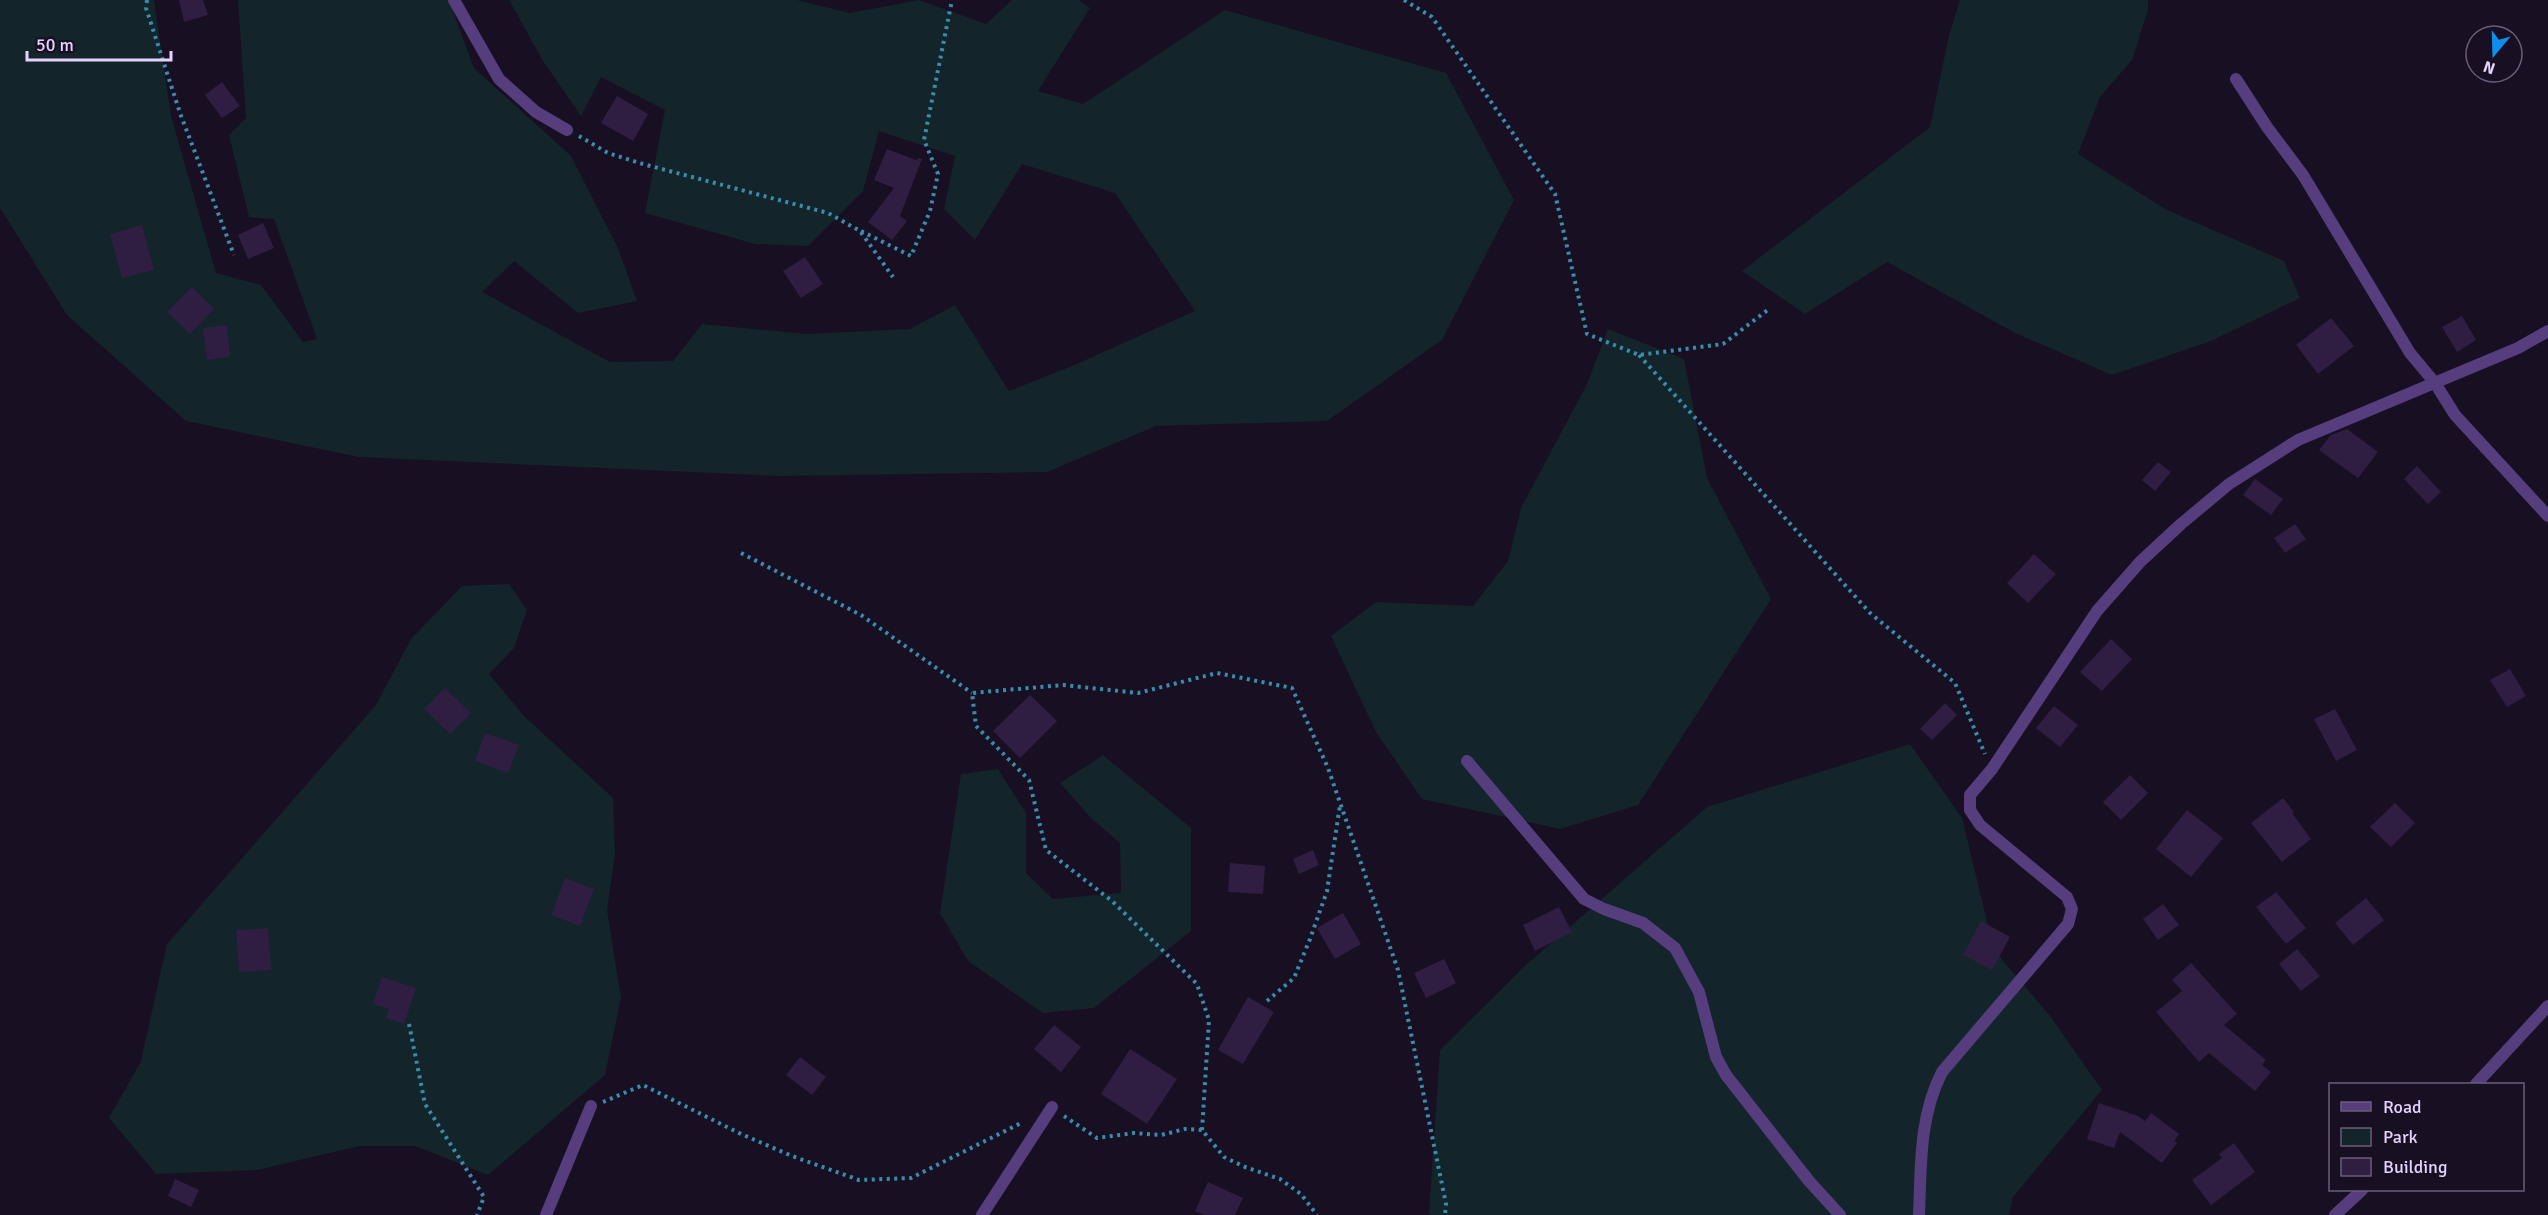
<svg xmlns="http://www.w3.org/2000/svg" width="2548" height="1215" font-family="Signika,sans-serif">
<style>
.green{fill:#13242b}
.building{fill:#301d42}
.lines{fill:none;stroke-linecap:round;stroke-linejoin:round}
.path{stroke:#368ead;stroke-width:4;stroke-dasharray:3 4.5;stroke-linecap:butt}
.minor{stroke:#553d7e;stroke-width:12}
</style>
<rect width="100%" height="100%" fill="#180f22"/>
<g class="green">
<path d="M0,0H154L171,116L216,273L261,285L303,342L317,339L274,219L249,217L229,135L246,118L238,0H449L474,68L571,156L618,248L637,301L578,313L514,261L482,292L610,362L673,361L702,324L806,334L910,329L955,305L1009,391L1072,366L1195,311L1115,193L1022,164L975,240L944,209L955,156L879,131L863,191L808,246L755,244L645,213L665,110L601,77L581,116L543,61L509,0H797L850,13L919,0L986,24L1012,0H1079L1090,8L1038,91L1083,104L1225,10L1446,73L1514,200L1442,340L1327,421L1156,426L1047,472L778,476L359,457L186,421L67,315L0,208Z"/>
<path d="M1960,0H2148V10L2132,60L2100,97L2078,154L2165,209L2284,261L2300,298L2211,341L2112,375L2015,333L1887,262L1805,314L1742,271L1930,127L1949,35Z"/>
<path d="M1608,329L1684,359L1707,478L1771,599L1638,805L1560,829L1422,799L1376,732L1331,636L1376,602L1473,606L1508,561L1521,508L1587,384Z"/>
<path d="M509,584L527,610L514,648L489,674L524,716L613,798L615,854L607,910L621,998L605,1075L488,1175L415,1146H359L257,1170L156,1174L109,1118L141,1061L167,944L376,705L411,639L462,586Z"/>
<path d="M1910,744L1962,818L1994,950L2050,1016L2102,1090L2013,1197L2009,1215H1431L1429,1213L1440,1050L1526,965L1707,807Z"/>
<path d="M1103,755L1191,828V931L1094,1008L1043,1013L968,961L940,913L961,774L998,769L1026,813V873L1053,899L1121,893L1120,843L1092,819L1060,783Z"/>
</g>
<g class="building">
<path d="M179,0H203L208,15L184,22Z"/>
<path d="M222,82L240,106L222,118L205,95Z"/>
<path d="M617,96L648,114L633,141L601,123Z"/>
<path d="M887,149L916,160L919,158L922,159L900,216L907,221L892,240L868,222L894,188L874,180Z"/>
<path d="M263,223L274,248L248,259L238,235Z"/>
<path d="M142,225L154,270L122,278L110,234Z"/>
<path d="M805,257L823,284L801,298L783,271Z"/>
<path d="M192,287L214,309L190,334L167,312Z"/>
<path d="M2462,316L2476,340L2457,352L2442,327Z"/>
<path d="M2331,318L2354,346L2318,374L2296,345Z"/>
<path d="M227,325L230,357L207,360L203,328Z"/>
<path d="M2347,429L2378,452L2358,478L2319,450L2331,435Z"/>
<path d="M2158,462L2171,472L2155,491L2142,480Z"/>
<path d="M2417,466L2441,492L2428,504L2404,479Z"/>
<path d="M2255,479L2283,499L2271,515L2243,495Z"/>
<path d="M2295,524L2306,539L2285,553L2274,538Z"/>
<path d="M2034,554L2056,574L2028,603L2007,583Z"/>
<path d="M2111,639L2132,659L2102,691L2080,672Z"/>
<path d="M2510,669L2526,696L2507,707L2490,680Z"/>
<path d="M445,688L471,713L450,734L424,709Z"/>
<path d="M1030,695L1057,721L1020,758L993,731Z"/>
<path d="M1945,703L1957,715L1932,740L1920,729Z"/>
<path d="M2054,706L2078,725L2060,747L2036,728Z"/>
<path d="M2335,709L2357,750L2336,761L2314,719Z"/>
<path d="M485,733L519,745L508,773L475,761Z"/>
<path d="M2130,775L2148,793L2121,820L2103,802Z"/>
<path d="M2283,798L2294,812L2292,813L2311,839L2282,862L2251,823Z"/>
<path d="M2395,803L2415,823L2391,847L2370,827Z"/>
<path d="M2187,810L2223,838L2191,877L2156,849Z"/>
<path d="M1313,850L1319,865L1299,874L1293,859Z"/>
<path d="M1230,863L1265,866L1263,894L1228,892Z"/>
<path d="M565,878L594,889L580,926L551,915Z"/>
<path d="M2276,892L2306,928L2286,944L2256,907Z"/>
<path d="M2366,898L2384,920L2353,945L2335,923Z"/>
<path d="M2163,904L2179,925L2158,940L2143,919Z"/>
<path d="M1559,907L1572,932L1535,951L1523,925Z"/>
<path d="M1343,913L1361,944L1335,959L1317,928Z"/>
<path d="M1981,921L2010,937L1992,970L1963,955Z"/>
<path d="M268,928L271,970L239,972L236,930Z"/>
<path d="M2297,949L2320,976L2301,991L2279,964Z"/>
<path d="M1444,959L1456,983L1426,998L1414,973Z"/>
<path d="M2191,963L2237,1014L2224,1025L2266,1060L2262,1065L2271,1072L2255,1091L2209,1053L2199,1062L2156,1012L2182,991L2172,980Z"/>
<path d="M382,977L416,988L404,1024L386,1018L389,1009L373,1004Z"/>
<path d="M1248,997L1274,1012L1243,1064L1218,1050Z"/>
<path d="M1054,1025L1081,1047L1061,1072L1034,1049Z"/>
<path d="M1130,1049L1177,1079L1147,1124L1101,1094Z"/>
<path d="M800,1057L826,1077L812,1095L786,1075Z"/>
<path d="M2099,1103L2138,1116L2145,1121L2151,1113L2179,1134L2174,1141L2177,1143L2162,1163L2120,1132L2114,1148L2087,1139Z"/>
<path d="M2234,1143L2255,1172L2211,1205L2192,1180L2222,1158L2219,1154Z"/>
<path d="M175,1179L199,1190L191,1207L168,1196Z"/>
<path d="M1208,1182L1243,1198L1235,1215H1204L1195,1211Z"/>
</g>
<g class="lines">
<g class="path">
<path d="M147,0L146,8L180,113L234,255"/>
<path d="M1404,0L1432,17L1555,194L1587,334L1639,355L1723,344L1769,309"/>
<path d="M579,136L608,153L643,164L828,213L860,231L893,277"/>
<path d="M861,231L911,256L930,211L938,174L924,140L952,0"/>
<path d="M1639,355L1870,613L1955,683L1985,754"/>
<path d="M741,553L861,615L972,693"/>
<path d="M1267,1001L1294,978L1310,939L1327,891L1340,805"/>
<path d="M409,1024L425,1104L484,1197L477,1215"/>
<path d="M603,1102L643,1085L741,1134L792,1156L859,1180L911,1178L1023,1122"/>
<path d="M1064,1116L1097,1138L1134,1133L1161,1135L1185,1129L1202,1130L1224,1157L1245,1167L1280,1179L1301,1194L1317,1215"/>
<path d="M1202,1130L1209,1020L1197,984L1112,901L1046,850L1029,780L976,726L972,693L1063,685L1138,693L1217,673L1292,688L1328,768L1398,970L1446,1204L1445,1215"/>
</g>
<g class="minor">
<path d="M454,0L499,79L536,112L567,130"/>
<path d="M2236,79L2267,127L2303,175L2410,353L2435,383L2455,415L2548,516"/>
<path d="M1467,761L1584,899L1604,909L1643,923L1675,948L1699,992L1716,1057L1726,1075L1809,1181L1840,1215"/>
<path d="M2476,1084L2548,1006"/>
<path d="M546,1215L591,1106"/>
<path d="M982,1215L1052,1107"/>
<path d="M1919,1215C1921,1166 1919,1117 1942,1072L2068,924L2072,909L2067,897L1980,825L1970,810V795L1992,769L2097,611L2140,562L2181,524L2229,484L2298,440L2518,348L2548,331"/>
<path d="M2335,1215L2362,1190"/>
</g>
</g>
<rect x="2329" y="1083" width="195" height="108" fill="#180f22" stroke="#6a5d79" stroke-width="1.5"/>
<rect x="2341" y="1102" width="30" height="9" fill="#553d7e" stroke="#6a5d79" stroke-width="1.5"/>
<text x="2383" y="1113" font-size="18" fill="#e5d3fc">Road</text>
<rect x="2341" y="1128" width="30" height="18" fill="#13242b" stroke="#6a5d79" stroke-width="1.5"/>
<text x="2383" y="1143" font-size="18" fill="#e5d3fc">Park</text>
<rect x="2341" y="1158" width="30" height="18" fill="#301d42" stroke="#6a5d79" stroke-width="1.5"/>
<text x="2383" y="1173" font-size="18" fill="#e5d3fc">Building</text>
<g transform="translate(2494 54) rotate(199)"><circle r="28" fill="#180f22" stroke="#6a5d79" stroke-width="1.5"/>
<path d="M0-4.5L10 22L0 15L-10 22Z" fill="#0f8fec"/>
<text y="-9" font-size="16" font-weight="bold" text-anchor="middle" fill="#e5d3fc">N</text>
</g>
<path d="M27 51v9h144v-9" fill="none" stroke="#e5d3fc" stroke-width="3"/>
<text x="36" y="51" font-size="18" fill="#e5d3fc" stroke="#180f22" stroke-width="4.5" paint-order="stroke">50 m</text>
</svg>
